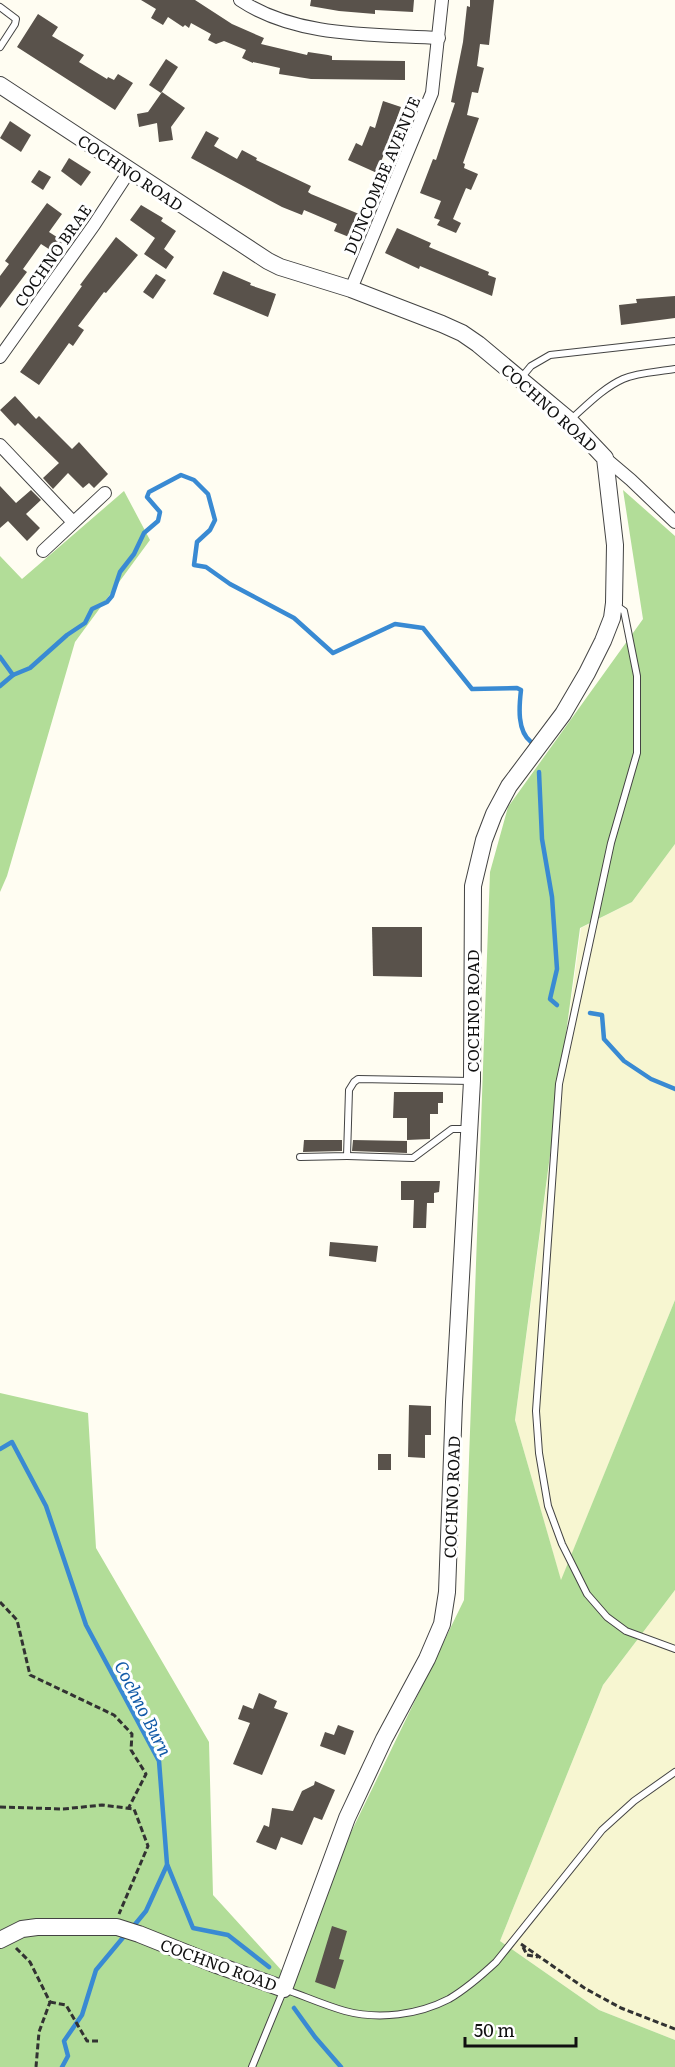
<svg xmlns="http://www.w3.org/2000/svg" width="675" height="2067" font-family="Literata,serif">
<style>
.farmland{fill:#f7f6d1}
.forest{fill:#b2dd98}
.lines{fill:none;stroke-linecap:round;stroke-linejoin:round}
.stream{stroke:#398ad3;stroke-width:4.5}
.building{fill:#59524b}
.service-casing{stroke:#434343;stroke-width:8}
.minor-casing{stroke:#434343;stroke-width:14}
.tertiary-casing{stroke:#434343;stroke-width:18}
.path{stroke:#323232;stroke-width:3;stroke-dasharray:6 3;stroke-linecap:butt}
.service{stroke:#fff;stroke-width:6}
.minor{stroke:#fff;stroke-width:12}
.tertiary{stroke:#fff;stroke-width:16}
.labels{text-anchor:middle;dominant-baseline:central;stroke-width:6;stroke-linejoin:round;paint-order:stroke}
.street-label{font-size:16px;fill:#101010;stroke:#fff}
.water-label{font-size:18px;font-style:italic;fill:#135ba8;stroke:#fff}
</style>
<rect width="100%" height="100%" fill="#fffdf2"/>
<g class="farmland">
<path d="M675,844V1300L561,1581L515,1420L581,928L632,902Z"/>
<path d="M675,1590V2040L599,2010L500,1941L603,1685Z"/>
</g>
<g class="forest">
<path d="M623,490L675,536V844L632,902L580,928L515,1420L561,1580L675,1300V1590L603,1685L500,1941L599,2010L675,2040V2067H0V1393L88,1413L96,1548L209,1742L213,1895L283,1972L464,1600L490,872L508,807L643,619Z"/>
<path d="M124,491L150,540L75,642L7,876L0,892V556L22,579Z"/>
</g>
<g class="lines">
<g class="stream">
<path d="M0,657L13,675L0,686"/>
<path d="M13,675L30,668L67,635L85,623L92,609L107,602L112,596L120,572L134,554L144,533L158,521L160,512L147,497L149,492L181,475L194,480L208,494L215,520L210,530L197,542L194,565L206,567L230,584L294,618L333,653L395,624L423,628L472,689L517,688L521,690C519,707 517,731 531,742"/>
<path d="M539,772L542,839L552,897L557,969L550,999L557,1005"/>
<path d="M590,1013L602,1015L604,1039L624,1061L651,1079L675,1089"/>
<path d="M0,1449L12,1442L46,1506L86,1625L159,1761L167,1864L193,1928L228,1935L269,1967"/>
<path d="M132,1928L146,1911L167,1865"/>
<path d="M294,2008L315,2037L341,2067"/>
<path d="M62,2067L68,2056L64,2041L82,2015L96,1970L126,1934"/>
</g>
</g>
<g class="building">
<path d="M141,0H195L232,24L264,38L261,44L307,55L308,52L328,55L332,56V60L405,61V80L311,79L279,74L280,68L253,62V63L242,58L246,50L224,41L216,44L208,40L211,34L191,23L189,28L185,25L183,27L168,17L163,25L151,18L156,9Z"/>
<path d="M311,0H414L413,12L375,10V14L339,11L310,6Z"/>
<path d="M470,0H494L489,45L480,44L477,66L484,68L478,93L472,92L467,115L479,118L463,163L465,164L464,168L478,174L471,190L466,188L453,219L461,223L456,233L437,225L440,220L434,218L441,201L420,193L433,159L436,160L455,103L451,102L463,42L467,6L470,7Z"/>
<path d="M38,14L58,27L52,36L84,55L79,62L107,79L108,77L114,80L118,74L133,83L115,110L17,47Z"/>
<path d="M166,59L178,67L161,93L149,85Z"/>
<path d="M162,92L185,108L171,127L173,140L159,142L157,123L139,127L137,114L148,112Z"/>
<path d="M383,101L401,107L377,173L348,160L356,143L362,146L370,126L375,128Z"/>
<path d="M10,121L31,135L21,152L0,138Z"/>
<path d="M206,131L219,138L214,146L237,159L242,150L257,158L256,160L311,186L308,192L311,194L359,214L349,237L334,231L337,224L304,210L302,215L282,207L191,158Z"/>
<path d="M69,158L91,172L81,186L61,171Z"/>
<path d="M39,170L51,177L43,190L31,182Z"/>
<path d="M47,203L62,214L49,232L63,241L55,253L41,244L23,269L27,272L0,308V276L9,264L5,261Z"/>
<path d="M141,205L163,218L161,221L176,231L164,249L174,257L166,269L144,254L155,238L130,220Z"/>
<path d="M397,228L431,243L429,247L489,272L488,275L496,278L492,296L420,266L419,269L385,253Z"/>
<path d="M116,237L138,255L106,293L104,292L78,326L84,330L73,346L69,343L39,385L20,372L82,286L80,285Z"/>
<path d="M223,271L251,283L250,285L276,294L268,317L213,294Z"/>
<path d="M156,274L166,280L153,299L143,292Z"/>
<path d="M675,296V318L621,325L619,305L637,303L636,299Z"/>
<path d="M15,396L36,419L39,416L72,449L79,442L108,474L94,488L89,483L83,488L68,473L53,489L43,478L59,463L18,423L15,426L0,410Z"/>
<path d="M0,486L16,503L31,490L41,500L26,514L40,528L27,541L8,521L0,528Z"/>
<path d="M372,927H422V977L373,976Z"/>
<path d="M394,1092H443V1103H438V1114H430V1139L407,1140V1118H393Z"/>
<path d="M304,1140H342V1151L303,1152Z"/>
<path d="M353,1140L407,1141V1153L352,1151Z"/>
<path d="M401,1181H440L439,1192L434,1193V1203H427L426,1228H413L414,1200H401Z"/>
<path d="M330,1242L378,1246L376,1262L329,1256Z"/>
<path d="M409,1405L431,1406V1435H425V1458L408,1457Z"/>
<rect x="378" y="1454" width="13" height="16"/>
<path d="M259,1693L277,1701L274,1708L288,1713L262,1775L233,1764L250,1723L238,1719L243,1705L253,1709Z"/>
<path d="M338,1725L354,1731L345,1755L320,1746L325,1732L334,1735Z"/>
<path d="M315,1781L335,1790L322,1820L314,1817L302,1845L281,1837L276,1850L256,1842L264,1825L269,1827L272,1808L293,1811L302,1791L314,1785Z"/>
<path d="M332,1926L347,1931L339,1959L344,1960L335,1989L315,1982Z"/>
</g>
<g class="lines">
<defs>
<g id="service">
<path d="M0,7L16,19L15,24L0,47"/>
<path d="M521,378L531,366L550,355L675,341"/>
<path d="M570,420C586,406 603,388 623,379C639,372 658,372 675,369"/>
<path d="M617,606L624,611L637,676V753L611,843L559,1084L536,1411L539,1453L548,1506L562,1544L587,1594L607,1617L626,1631L675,1649"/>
<path d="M347,1156L413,1158L452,1129H468"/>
<path d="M300,1157L347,1156L349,1090L354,1082L358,1079L471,1081"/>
<path d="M252,2067L284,1989C304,1996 324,2005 345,2011C379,2020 418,2015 449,1999C466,1989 482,1975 496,1962L602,1830L634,1801L675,1772"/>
</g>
<g id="minor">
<path d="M240,0C297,38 374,34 439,38"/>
<path d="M351,289L432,93L442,0"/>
<path d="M0,357L94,225L130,170"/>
<path d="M0,445L73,522"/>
<path d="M605,458L631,480L675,522"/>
<path d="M43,551L105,493"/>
</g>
<path id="tertiary" d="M0,85L268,261L280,267L351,289L442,324L462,333L478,344L569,420L605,458L615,545L614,603L612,618L603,641L587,673L563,714L509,786L494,814L484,840L473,886L472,1081L454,1402L447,1592L442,1624L427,1659L384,1739L347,1818L284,1989L214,1964L139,1934L117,1927H37L22,1929L0,1940"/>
</defs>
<use href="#service" class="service-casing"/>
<use href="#minor" class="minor-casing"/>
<use href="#tertiary" class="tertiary-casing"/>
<g class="path">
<path d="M0,1602L17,1620L30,1675L114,1715L132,1734L131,1750L146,1774L128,1809"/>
<path d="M0,1807L63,1809L102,1805L134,1809L148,1846L119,1914"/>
<path d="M521,1944L586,1989L621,2008L675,2029"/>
<path d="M523,1947L527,1955L538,1957"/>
<path d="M16,1948L30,1962L50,2002L39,2032L36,2067"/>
<path d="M50,2002L66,2005L87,2041H98"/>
</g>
<use href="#service" class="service"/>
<use href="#minor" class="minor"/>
<use href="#tertiary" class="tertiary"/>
</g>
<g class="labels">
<g class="street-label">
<text transform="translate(131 172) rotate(34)">COCHNO ROAD</text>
<text transform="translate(381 175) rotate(-67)">DUNCOMBE AVENUE</text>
<text transform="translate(52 255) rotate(-55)">COCHNO BRAE</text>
<text transform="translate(550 407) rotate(42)">COCHNO ROAD</text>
<text transform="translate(472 1011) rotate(-90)">COCHNO ROAD</text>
<text transform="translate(451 1497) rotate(-88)">COCHNO ROAD</text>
<text transform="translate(219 1964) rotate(20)">COCHNO ROAD</text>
</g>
<g class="water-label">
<text transform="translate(144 1708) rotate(63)">Cochno Burn</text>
</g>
</g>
<path d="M465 2037v9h111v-9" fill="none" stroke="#101010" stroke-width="3"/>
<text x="474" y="2037" font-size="18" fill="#101010" stroke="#ffffff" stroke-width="4.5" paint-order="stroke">50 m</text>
</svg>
